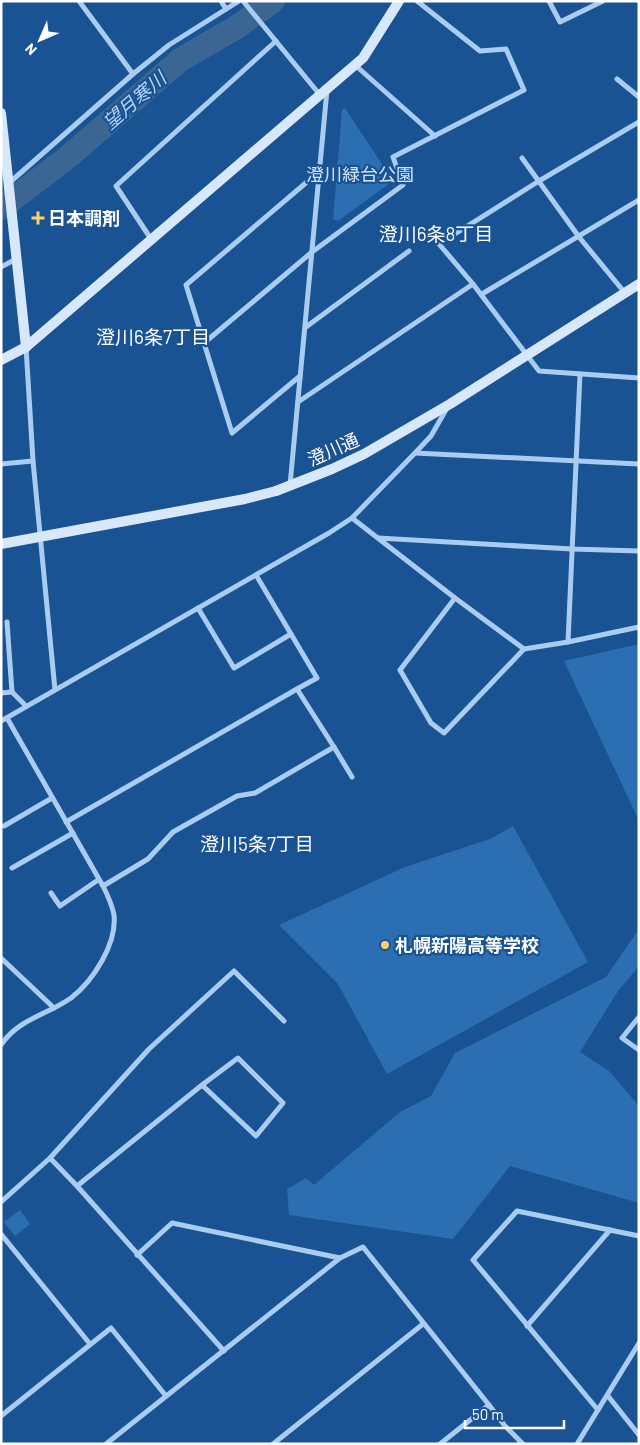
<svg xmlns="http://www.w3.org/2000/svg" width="640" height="1445" font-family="Barlow,'Noto Sans JP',sans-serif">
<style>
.green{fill:#2c6eb2}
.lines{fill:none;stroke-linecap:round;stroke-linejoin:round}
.river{stroke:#3b6694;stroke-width:24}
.street{stroke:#aaccf0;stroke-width:5}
.secondary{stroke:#d8e8fb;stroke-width:10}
.secondary-bridge{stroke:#d8e8fb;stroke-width:10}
.poi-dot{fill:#ffce69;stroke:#195394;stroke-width:2}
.labels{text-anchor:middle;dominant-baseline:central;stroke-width:4.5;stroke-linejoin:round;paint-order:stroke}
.park-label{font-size:18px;fill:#d0e5fb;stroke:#195394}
.poi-label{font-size:18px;font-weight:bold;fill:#fff;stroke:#195394;text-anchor:start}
.street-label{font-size:18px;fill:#fff;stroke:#195394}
.water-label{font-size:19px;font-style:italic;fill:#b6d6f7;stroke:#195394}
.neighbourhood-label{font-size:19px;fill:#fff;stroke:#195394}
</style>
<rect width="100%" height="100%" fill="#195394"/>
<g class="green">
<path d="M345,108L393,181L338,221L333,219L342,110Z"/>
<path d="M639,644V821L564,661Z"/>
<path d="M513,826L588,962L387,1074L338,984L279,925L405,867L490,839Z"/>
<path d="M639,929V966L618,991L580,1052L609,1071L639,1106V1203L510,1166L453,1239L289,1215L287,1189L306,1178L314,1185L400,1112L431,1096L455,1053L606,977Z"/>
<path d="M20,1210L30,1224L15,1236L4,1222Z"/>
</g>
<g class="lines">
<path class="river" d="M1,208L68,157L180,60L237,27L273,1"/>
<g class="street">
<path d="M79,1L133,74"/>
<path d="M221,1L226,9"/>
<path d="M243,1L320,95"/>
<path d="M549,1L560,22L603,1"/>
<path d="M355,65L435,136"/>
<path d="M617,79L639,97"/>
<path d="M522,158L579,237L625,293"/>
<path d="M9,183L133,74L169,45L239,1"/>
<path d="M151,239L116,186L276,41"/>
<path d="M1,267L16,259"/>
<path d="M473,284L439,244L539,181L639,122"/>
<path d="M482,294L639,200"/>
<path d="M306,327L409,251"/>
<path d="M204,343L312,252L403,185L393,157L524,90L506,49L480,51L417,1"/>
<path d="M26,347L33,461L55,690"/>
<path d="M300,376L232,433L186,285L321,170"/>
<path d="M298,402L473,284L539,371L639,378"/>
<path d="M415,453L639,464"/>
<path d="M1,464L33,461"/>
<path d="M290,485L327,90"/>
<path d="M352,518L455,598L524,649L568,642L639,627"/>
<path d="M378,538L572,549L639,551"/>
<path d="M455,598L400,670L431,723L444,733L524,649"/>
<path d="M198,608L234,668L291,634L256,575"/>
<path d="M7,622L12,692L26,706"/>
<path d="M568,642L580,374"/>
<path d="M1,693L12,692"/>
<path d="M1,721L329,533L352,518L415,453L431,436L447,408"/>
<path d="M334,747L352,777"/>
<path d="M66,822L297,689"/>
<path d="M4,826L52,798"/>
<path d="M12,868L73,833"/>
<path d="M103,886L148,859L173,832L237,796L255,793L334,747L297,689L317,678L291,634"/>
<path d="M51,893L60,906L98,880"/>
<path d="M1,958L54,1008"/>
<path d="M639,1017L622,1038L639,1050"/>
<path d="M1,1045C18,1019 47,1015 71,998C93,981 117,944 114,915C112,904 108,896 103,886L7,718"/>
<path d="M50,1158L77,1186L224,1351"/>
<path d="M77,1186L202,1085L238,1058L283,1103L256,1136L202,1085"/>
<path d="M1,1202L50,1158L149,1049L234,971L284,1021"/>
<path d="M1,1234L90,1344"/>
<path d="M137,1255L172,1223L340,1258"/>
<path d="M527,1326L610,1230"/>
<path d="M608,1396L639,1435"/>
<path d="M598,1410L473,1260L517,1211L639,1236"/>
<path d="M1,1416L111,1328L166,1396"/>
<path d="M106,1444L340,1258L363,1247L489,1405L505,1426L523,1444"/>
<path d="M273,1444L423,1324"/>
<path d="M440,1444L489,1405"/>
<path d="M577,1444L639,1343"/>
</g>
<g class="secondary">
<path d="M1,113L26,347"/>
<path d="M1,360L26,347L363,58L399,1"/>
<path d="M276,491L332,469L364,454L450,404L639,284"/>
</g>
<path class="secondary-bridge" d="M1,544L245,499L276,491"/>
</g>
<g class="poi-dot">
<path d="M35.5 210.5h5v5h5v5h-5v5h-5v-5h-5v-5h5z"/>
<circle cx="385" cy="945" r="5"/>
</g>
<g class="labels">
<g class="park-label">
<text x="360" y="174">澄川緑台公園</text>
</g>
<g class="poi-label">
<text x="48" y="218">日本調剤</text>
<text x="395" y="945">札幌新陽高等学校</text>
</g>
<g class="street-label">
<text transform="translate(333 449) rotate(-24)">澄川通</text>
</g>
<g class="water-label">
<text transform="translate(134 100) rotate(-41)">望月寒川</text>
</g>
<g class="neighbourhood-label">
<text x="436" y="233">澄川6条8丁目</text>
<text x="153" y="336">澄川6条7丁目</text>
<text x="257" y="843">澄川5条7丁目</text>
</g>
</g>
<rect width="640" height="1445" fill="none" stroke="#ffffff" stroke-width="5"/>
<g transform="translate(40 40) rotate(225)" stroke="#195394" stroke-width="4" paint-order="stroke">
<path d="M0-4L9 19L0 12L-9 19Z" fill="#ffffff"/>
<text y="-8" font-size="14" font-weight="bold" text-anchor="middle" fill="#ffffff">N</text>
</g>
<path d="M465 1420v8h99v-8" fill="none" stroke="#ffffff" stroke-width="2.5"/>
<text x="472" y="1420" font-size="15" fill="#ffffff" stroke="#195394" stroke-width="4" paint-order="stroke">50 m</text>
</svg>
